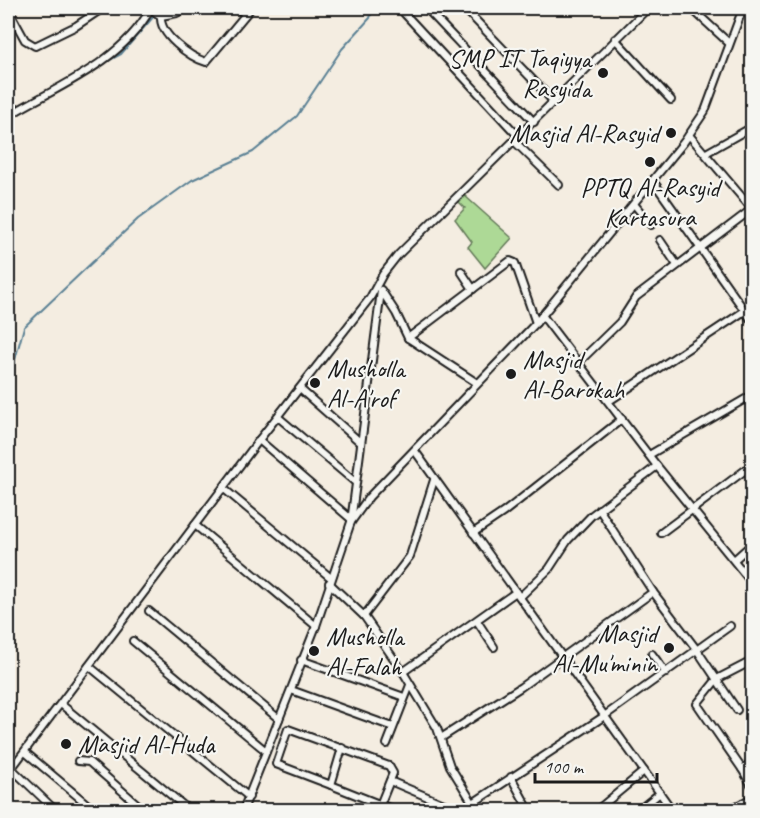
<svg xmlns="http://www.w3.org/2000/svg" width="760" height="818" font-family="Caveat,sans-serif">
<style>
.green{fill:#add996;stroke:#647a59;stroke-width:1.5}
.lines{fill:none;stroke-linecap:round;stroke-linejoin:round}
.stream{stroke:#5a8094;stroke-width:2}
.street-casing{stroke:#1c1c1c;stroke-width:10}
.street{stroke:#f6f6f2;stroke-width:6}
.poi-dot{fill:#1c1c1c;stroke:#f6f6f2;stroke-width:2}
.labels{text-anchor:middle;dominant-baseline:central;stroke-width:4.5;stroke-linejoin:round;paint-order:stroke}
.poi-label{font-size:26px;fill:#1c1c1c;stroke:#f6f6f2;text-anchor:start}
</style>
<rect width="100%" height="100%" fill="#f4ede1"/>
<filter id="ink" filterUnits="userSpaceOnUse"><feTurbulence type="fractalNoise" baseFrequency=".0167" numOctaves="2"/><feDisplacementMap in="SourceGraphic" scale="12" xChannelSelector="R" yChannelSelector="G"/><feConvolveMatrix kernelMatrix="1 2 1 2 8 2 1 2 1" color-interpolation-filters="sRGB"/></filter>
<g filter="url(#ink)">
<path class="green" d="M465,196L512,238L485,268L468,247L472,242L455,219L465,208L459,202Z"/>
<g class="lines">
<g class="stream">
<path d="M104,63L121,54L161,8"/>
<path d="M8,385L24,327L138,219L192,180L253,152L297,116L342,49L370,18L373,8"/>
</g>
<defs>
<g id="street">
<path d="M149,8L161,16L177,13L186,8"/>
<path d="M237,8L245,14"/>
<path d="M426,8L534,122"/>
<path d="M464,8L554,102"/>
<path d="M691,8L729,43"/>
<path d="M8,9L25,40L35,46L76,26L103,8"/>
<path d="M404,13L519,137"/>
<path d="M161,16C159,35 190,57 206,62L251,8"/>
<path d="M615,39L671,100"/>
<path d="M8,116C58,86 120,63 150,10"/>
<path d="M689,135L752,209"/>
<path d="M514,141L559,185"/>
<path d="M706,153L752,127"/>
<path d="M653,181L752,321"/>
<path d="M634,204L651,225"/>
<path d="M660,240L677,265"/>
<path d="M461,271L473,289"/>
<path d="M381,290L396,313L408,338L477,383"/>
<path d="M542,315L657,466L752,583"/>
<path d="M408,338L510,261L515,263L536,323"/>
<path d="M578,363L620,322L636,297L752,209"/>
<path d="M300,389L360,442"/>
<path d="M609,401L752,306"/>
<path d="M278,417L355,482"/>
<path d="M259,440L351,519"/>
<path d="M415,451L672,810"/>
<path d="M649,455L752,395"/>
<path d="M223,488L331,578"/>
<path d="M599,509L653,592L697,650L737,710"/>
<path d="M351,522L381,291"/>
<path d="M195,525L316,626"/>
<path d="M473,533L504,512L622,419"/>
<path d="M661,533L752,465"/>
<path d="M734,560L752,544"/>
<path d="M329,583L364,616L403,672L437,728L450,766L477,810"/>
<path d="M520,597L549,569L568,540L592,515L657,466"/>
<path d="M149,611L279,719"/>
<path d="M364,616L410,556L434,480"/>
<path d="M477,621L494,647"/>
<path d="M133,641L266,751"/>
<path d="M652,654L666,673"/>
<path d="M301,660L404,697"/>
<path d="M89,666L249,797"/>
<path d="M403,672L516,592"/>
<path d="M291,690L393,727"/>
<path d="M62,705L189,810"/>
<path d="M441,738L521,687L653,592"/>
<path d="M387,744L410,685"/>
<path d="M342,748L331,785L394,810"/>
<path d="M25,752L94,810"/>
<path d="M78,761L89,762L144,810"/>
<path d="M752,762L742,769L752,786"/>
<path d="M8,765L55,810"/>
<path d="M11,769L259,440L370,298L383,274L398,255L648,8"/>
<path d="M742,769L697,704L717,679L752,661"/>
<path d="M511,777L529,810"/>
<path d="M390,781L458,810"/>
<path d="M331,785L276,764L288,729L389,766L393,773L378,810"/>
<path d="M473,803L603,717L730,626"/>
<path d="M243,810L316,626L351,522L369,497L536,323L684,142L705,111L743,8"/>
<path d="M597,810L644,771"/>
<path d="M639,810L660,793"/>
<path d="M729,810L752,798"/>
</g>
</defs>
<use href="#street" class="street-casing"/>
<use href="#street" class="street"/>
</g>
</g>
<g class="poi-dot">
<circle cx="603" cy="73" r="6"/>
<circle cx="671" cy="133" r="6"/>
<circle cx="650" cy="162" r="6"/>
<circle cx="511" cy="374" r="6"/>
<circle cx="315" cy="383" r="6"/>
<circle cx="669" cy="648" r="6"/>
<circle cx="314" cy="651" r="6"/>
<circle cx="66" cy="744" r="6"/>
</g>
<g class="labels">
<g class="poi-label">
<text x="591" y="58" text-anchor="end">SMP IT Taqiyya<tspan x="591" dy="30">Rasyida</tspan></text>
<text x="659" y="133" text-anchor="end">Masjid Al-Rasyid</text>
<text x="650" y="187" text-anchor="middle">PPTQ Al-Rasyid<tspan x="650" dy="30">Kartasura</tspan></text>
<text x="523" y="359">Masjid<tspan x="523" dy="30">Al-Barokah</tspan></text>
<text x="327" y="368">Musholla<tspan x="327" dy="30">Al-A'rof</tspan></text>
<text x="657" y="633" text-anchor="end">Masjid<tspan x="657" dy="30">Al-Mu'minin</tspan></text>
<text x="326" y="636">Musholla<tspan x="326" dy="30">Al-Falah</tspan></text>
<text x="78" y="744">Masjid Al-Huda</text>
</g>
</g>
<rect width="760" height="818" fill="none" stroke="#f6f6f2" stroke-width="30"/>
<rect x="15" y="15" width="730" height="788" fill="none" stroke="#1c1c1c" stroke-width="2" filter="url(#ink)"/>
<path d="M535 773v9h122v-9" fill="none" stroke="#1c1c1c" stroke-width="3"/>
<text x="544" y="773" font-size="18" fill="#1c1c1c" stroke="#f6f6f2" stroke-width="4.5" paint-order="stroke">100 m</text>
</svg>
